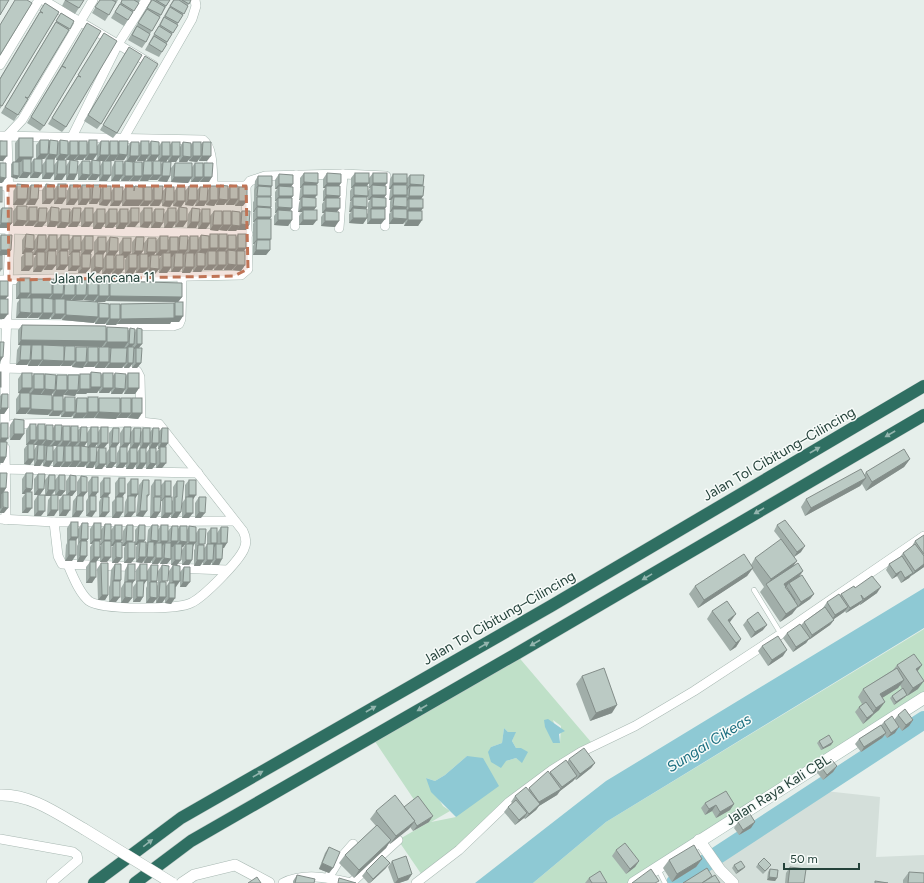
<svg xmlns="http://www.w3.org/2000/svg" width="924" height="883" font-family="Figtree,sans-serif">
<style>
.built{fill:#d4dfda}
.green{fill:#bfe0c8;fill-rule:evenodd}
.water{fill:#8ec9d4}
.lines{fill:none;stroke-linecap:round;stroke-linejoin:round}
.river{stroke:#8ec9d4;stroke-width:18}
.service-casing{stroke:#a8b8b2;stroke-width:5.5}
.minor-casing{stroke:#a8b8b2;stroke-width:10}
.tertiary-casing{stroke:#a8b8b2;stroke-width:12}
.secondary-casing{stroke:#a4bbb3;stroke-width:13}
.motorway-casing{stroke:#c2cac8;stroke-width:13}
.service{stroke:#fff;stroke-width:4.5}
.minor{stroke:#fff;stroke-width:9}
.tertiary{stroke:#fff;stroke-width:11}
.secondary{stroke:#fff;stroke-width:12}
.motorway{stroke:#2f6f62;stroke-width:12}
.tertiary-bridge-casing{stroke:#a8b8b2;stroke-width:12;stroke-linecap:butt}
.tertiary-bridge{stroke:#fff;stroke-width:11}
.wall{fill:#a1aea9;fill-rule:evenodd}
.shaded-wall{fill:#838d89}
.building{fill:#bbcac4;stroke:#838d89}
.oneway{fill:#93b5ae}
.marked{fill:#c07456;fill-opacity:0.2;stroke:#c07456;stroke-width:3;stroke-dasharray:8 5;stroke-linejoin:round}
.labels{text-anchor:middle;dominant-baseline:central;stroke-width:3;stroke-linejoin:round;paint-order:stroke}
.street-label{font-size:14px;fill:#24423a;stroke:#f7fbf9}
.water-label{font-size:15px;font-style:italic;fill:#1c6f80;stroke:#f7fbf9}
</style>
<rect width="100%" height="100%" fill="#e6efeb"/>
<path class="built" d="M816,790L880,797L876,857L924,855V883H675Z"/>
<g class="green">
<path d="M924,629V700L636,883H533L606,822Z"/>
<path d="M516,654L591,742L574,751L424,878L398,840L429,822L372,737ZM553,720L561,726L560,743ZM504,728L508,732L515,733L512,741L516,748H521L522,762L516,758L506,761L491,747L502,743ZM467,756L456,817L431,822L450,811L443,806L426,778L435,781L445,775Z"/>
</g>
<g class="water">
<path d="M924,588V628L606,822L533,883H475L606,781Z"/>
<path d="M548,719L565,731L559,734L560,743H553L545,727L544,720Z"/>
<path d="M504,728L508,732H516L512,741L516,748H521L528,752L522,763L516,758L506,761L501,768L491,762L488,752L491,747L502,743Z"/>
<path d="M467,756L483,758L499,786L456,817L431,792L426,778L435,781L445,775Z"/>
</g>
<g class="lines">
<path class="river" d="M675,883L924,720"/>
<defs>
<g id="service">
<path d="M754,590L781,634"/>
<path d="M658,869L665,883"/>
</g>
<g id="minor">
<path d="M43,0L153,65"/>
<path d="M0,65L39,0"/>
<path d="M0,136L203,140C214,148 212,173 213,185"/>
<path d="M71,139L118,44L146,0"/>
<path d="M123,139L192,19L196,6L195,0"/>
<path d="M0,186H246"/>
<path d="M295,226L296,175"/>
<path d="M339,228L343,174"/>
<path d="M0,229L248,234"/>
<path d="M0,280L241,275L248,269L246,186L250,181L265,176L343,174L386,176L385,226"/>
<path d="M0,324L173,326L179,324L181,319L182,277"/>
<path d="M0,368L137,371L140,377L141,422"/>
<path d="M13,424L141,422L159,424L243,531C246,537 247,543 244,549C239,561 204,597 191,603C177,610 101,610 89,601C79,593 73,576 68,565"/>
<path d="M5,435V368L10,230L7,136L22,120L93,0"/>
<path d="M5,448L6,520"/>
<path d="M0,469L198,473"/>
<path d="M0,519L54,522L234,521"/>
<path d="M54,522L58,556L62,564L227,570"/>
<path d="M0,839L73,852L77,855L78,860L51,883"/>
<path d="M328,878L339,860L353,844"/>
<path d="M283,883C305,872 329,878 352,883"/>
<path d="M351,883L398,840"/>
<path d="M416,883L459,850L509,802L552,770L581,752L635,726L694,691L781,634L924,536"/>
</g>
<g id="tertiary">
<path d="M0,795C31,794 58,814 84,829"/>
<path d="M699,840L720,870L733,883"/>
<path d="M182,883L194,875L235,865L269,883"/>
</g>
<path id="secondary" d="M634,883L924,698"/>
<g id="motorway">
<path d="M94,883L181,818L551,606L924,386"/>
<path d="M135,883L191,841L516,654L924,415"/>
</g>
</defs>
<use href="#service" class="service-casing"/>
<use href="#minor" class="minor-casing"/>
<use href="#tertiary" class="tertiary-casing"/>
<use href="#secondary" class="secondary-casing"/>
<use href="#motorway" class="motorway-casing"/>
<use href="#service" class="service"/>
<use href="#minor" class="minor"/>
<use href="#tertiary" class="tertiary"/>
<use href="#secondary" class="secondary"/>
<use href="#motorway" class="motorway"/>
<defs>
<path id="tertiary-bridge" d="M84,829L172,883"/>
</defs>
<use href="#tertiary-bridge" class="tertiary-bridge-casing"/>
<use href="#tertiary-bridge" class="tertiary-bridge"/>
</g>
<g class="wall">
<path d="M65,0H84L75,14L62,6Z"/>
<path d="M100,0H118L105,21L92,13Z"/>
<path d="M122,0H140L124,26L111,18Z"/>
<path d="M151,0H170L150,34L146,42L142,48L128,40Z"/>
<path d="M173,0H191L167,43L162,52L159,57L145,50Z"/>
<path d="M45,3L59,12L0,109V78Z"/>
<path d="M61,13L74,21L28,99L14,121L1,113Z"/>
<path d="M87,23L44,126L40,131L27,123Z"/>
<path d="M104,33L66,127L62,132L48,124Z"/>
<path d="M129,47L101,124L97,129L84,121Z"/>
<path d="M145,56L117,133L113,138L100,130Z"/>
<path d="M19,138L31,159V163L34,159H36V145L40,140L48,142L50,140L58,143L60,140L68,143L70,141L78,142L79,141L87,144L89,140L97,146L101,141L109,144L110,141L118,142L119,141L128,146L131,142L139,145L141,141L149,144L151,141L159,146L162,142L170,145L172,142L180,147L183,142L191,145L193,142L201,144L203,142L207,161H199V159L197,162L189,161V159L187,162H179V157L176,162H168V159L166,162H161V164L163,162L170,176L167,182L158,181L159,179L157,180H149V179L148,181H140V180L138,181H130V180L129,181H121V178L119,181H111L112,167L115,161L123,164L125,161L126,162L127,156L124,160L115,159L114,161H106V158L105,161H100V166L103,161L107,181H99V175L96,180H88V177L86,180H78V166L82,161L90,163L92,160L96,161L97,155L93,160H85V157L83,160H75V159L74,160H66V157L64,160H56V157L54,159V165L58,160L62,180H54V174L50,179H42V165L46,160V158L44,159H42L38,178H30V174L27,178H19V177L17,179L11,177V164L13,162H15V143ZM158,157V161H153L152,163L144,161L142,163L134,162L133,163V162L137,158V161H145L147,158V161Z"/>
<path d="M70,160L77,174L74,180H66V166Z"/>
<path d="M175,163L192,167L195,163L203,165L204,163L209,182H200V180L199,182H191V178L188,183L171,182V168Z"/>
<path d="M304,173L316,185L313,225H299V216L302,212H298L299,203L300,200H299L300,191L301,188H300V178Z"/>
<path d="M327,173L339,186L340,196L338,198L337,212L335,227L321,226V217L324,213H322V204L324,201H323V191L325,188H323V179Z"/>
<path d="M355,173L369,183L366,186L368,196L367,197V207L366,209L367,214L368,213V203L370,200H368V191L370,188H369V178L373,173L387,183L384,186L385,219L381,224H367V218L363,224L349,223V214L351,212H349L350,202L351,201H350V191L352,188H351V178Z"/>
<path d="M279,174L291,187L293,196L291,198L292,208L290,210L292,220L288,226L274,225V216L276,213H275V203L276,201H275V192L277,189H275V180Z"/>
<path d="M393,174L407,178L410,175L423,185L422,186L421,211L422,220L418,226H404L405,222L403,224H389V214L391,212H390V202L391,200H389L390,191L391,189H389L390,179Z"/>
<path d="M258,176L272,186L271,187V207L270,208L271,217L270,219L271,239L270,240V250L266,255H253V246L254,244H253V224L254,222H253V213L254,212H253V202L254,201V191L255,181Z"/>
<path d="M17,184L27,189L31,185L35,205H26L27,201L23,205H13L14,190Z"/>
<path d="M46,184L50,204H42V190Z"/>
<path d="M58,184L66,198L62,204H54V190Z"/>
<path d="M70,185L78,190L82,185L90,189L93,185L101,189L103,186L111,192L114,187L123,191L126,186L134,188L135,186L143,188L144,187L152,190L154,186L163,191L166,187L174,192L177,187L185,191L189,186L197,190L200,187L208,190L210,186L218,188L220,185L228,189L230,185L238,188L239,187L243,206H235V204L234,205H226V202L224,205H216V203L214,206L206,205V203L204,206H195L196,202L193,206L185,205V201L181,207L173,206V202L170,207L162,206V202L159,206H150V203L148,206H140V204L139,206H122V202L119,206H110L111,201L107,206L99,205V201L97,204H89V201L86,205H78V200L74,205H66L67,191Z"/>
<path d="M17,206L27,210L29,207L37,210L39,208L46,222L42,227H34L35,224L33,226H25V223L23,226H13V211Z"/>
<path d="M51,207L59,212L61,209L70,212L73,208L80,222L77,227H68L69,224L65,228H57V223L55,227H47V213Z"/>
<path d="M179,207L187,221L183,227H175V224L172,228H164V214L168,208L176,212Z"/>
<path d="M2,208L12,223L8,228H0V210Z"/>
<path d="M85,208L93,214L97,209L105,223L101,229H93V222L89,227H81V213Z"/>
<path d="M131,208L135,227H127V224L124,229H116V224L113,228H105V214L109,209L117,213L120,209L128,212Z"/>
<path d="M144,208L152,213L155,209L160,228H151V223L148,228L140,227V213Z"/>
<path d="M192,208L200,213L202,209L210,216L214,211L222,212L223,211L231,213L232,211L240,213L242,211L246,230H237V229L236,231H228V229L227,231L219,230V229L218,231L210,230V224L206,229H198V224L196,228H187L188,214Z"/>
<path d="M26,234L34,241L38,235L46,240L49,235L57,240L61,235L67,251L68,265L64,270H56V256L57,254V249L56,251V265L52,270H44V269L41,272H33L34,258L36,255H33L34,249L31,252L29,271H21V257L24,254H22V240Z"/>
<path d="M210,234L218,235L219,234L227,236L228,235L236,237L238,234L246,248L244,251L245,265L241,271L233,270V268L232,270H224V268L222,270H214V268L212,270H204V268L201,272H193V268L190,273H182V268L179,272H171V268L167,273H159V259L161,256L159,255V269L155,274H146L147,270L144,273H136V269L133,274H125V260L126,258H124L120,275L112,274V272L110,274H102V269L99,273H91V259L94,255V242L98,237L106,243L110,237L114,258L116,255H119V244L123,238L131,252L130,254H132V242L136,237L141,254H144V243L148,238L156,252L154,255H156V241L160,236L168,240L170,237L178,238L180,236L188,240L190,236L198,239L201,235L209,236ZM106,251V255L103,259V255Z"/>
<path d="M1,235L11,250L7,255H2V269L0,272V237Z"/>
<path d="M73,236L79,252L80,257L81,255V242L85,236L91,254L90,268L86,273H78V269L76,271H68V257L70,255H69V241Z"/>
<path d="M20,278L30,280L31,279L52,281L53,279L64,281L65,280L75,282L76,280L87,282L88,280L98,283L99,281L109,282L110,281L182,297L178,302L183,316L179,322H171L170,324H117V323L116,325H106V323L105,324H95V321L94,323L62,320V318L61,319H51V317L49,319H39V317L38,318H28V316L27,318H16L17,303L20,299H16V284ZM72,298V300H83L84,299V300L94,301L95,299V302H105L106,300V301L175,302L174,303L121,304L120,305L110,304L109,305L99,303L98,305L71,300Z"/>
<path d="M22,325L106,329L107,327L128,331L130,328L135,332L137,328L141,363L137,368H132V364L129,368H124V366L122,368H106L107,366L105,368H95V366L94,367H84V366L83,368L72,367V364L71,366H61V365L60,366H39V364L38,366H28V364L27,365H16L17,350L20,345H18V330ZM103,345V347H99L98,349L88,347L87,349L76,347L75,349V346L102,347ZM54,346H65L64,347Z"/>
<path d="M91,372L101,375L103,373L113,376L115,373L125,378L128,373L139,388L135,394H124L125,390L122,394H111V390L109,393H99V390L97,393H87L86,394H76L75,396L64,395V394L53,396V393L52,395V397L53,396L63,399L65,397L75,400L77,398L87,399L88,397L98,399L99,398L120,399L121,398L131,399L132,398L142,413L138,419L128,418V417L127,418H117V417L116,419L95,418V416L94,418H84V417L83,418H73V416L71,417H61V414L59,416H49V414L48,415L27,414V412L26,414H16V399L20,393H18V379L22,373L32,376L34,374L44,376L45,374L55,377L57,375L67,377L68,375L79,376L80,374H90Z"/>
<path d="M0,393V396L2,394L8,408L4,414H0Z"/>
<path d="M14,419L20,440H10V425Z"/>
<path d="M1,423L8,438L5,442L6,457L3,463H0V424Z"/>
<path d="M30,424L36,427L38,424L45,427L46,425L53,428L55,425L61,428L63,426L70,428L71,426L78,430L81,427L87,442L84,447H87V433L91,427L98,432L101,427L104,448L102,469H95V464L93,468H86V464L84,467H77V465L76,467H69V466L68,467H61V465L60,467H53V461L49,467L43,466V462L40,466H34V460L30,465L24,464V449L27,445H26V430ZM97,443V448H99L97,452L95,447ZM34,445H37L34,450ZM53,446H57L53,451Z"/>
<path d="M124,427L130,433L134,428L141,432L143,428L150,432L153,428L159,431L162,428L168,443L165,447L166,463L162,468H156V464L152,469H146V464L142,469H136V464L133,469H126V463L123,468H116L117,453L120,448V433ZM130,443V448L127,453V448ZM140,445V448L137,452V448ZM149,445V449L146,453V448ZM158,445V449H159L156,452V448Z"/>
<path d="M113,428L116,447L112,468H106V453L109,449V433Z"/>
<path d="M910,459L904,467L866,491L862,484L860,486L805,516L801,507L806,499L864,475L866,472Z"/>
<path d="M0,473L6,488L4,492V513H0Z"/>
<path d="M26,473L32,489L30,492L28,513H22V498L25,494H22V479Z"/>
<path d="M38,474L40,495H34V479Z"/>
<path d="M49,475L55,480L59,475L65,491L61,496H58L54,516H47L48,500L51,496H45L41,516H34V501L38,495H45V480ZM55,491V495H52Z"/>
<path d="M70,475L76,491L72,496H70L66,516H59V500L63,495H66V481Z"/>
<path d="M81,476L83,511L79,517H72L73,501L77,496V482Z"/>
<path d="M92,477V517L86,516V501L88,498V482Z"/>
<path d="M104,478L110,493L108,497L105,517H99V502L101,498H100V483Z"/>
<path d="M119,478L123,512L119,518H112V502L115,499V483Z"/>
<path d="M131,479L138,494L135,498L131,517H124L125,502L127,498V484Z"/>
<path d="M143,480L149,495L147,498L143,517L136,516L139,485Z"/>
<path d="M155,480L161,485L165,481L171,496L170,497L172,501L173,500V487L177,481L181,512L177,518H171V514L168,518H161L162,503V501H161V496L160,497V512L156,518H150L151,486Z"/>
<path d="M189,480L193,499L189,518H182V503L185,499V485Z"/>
<path d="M199,497L201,518H195V503Z"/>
<path d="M71,522L78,529L82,523L88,539L86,541L83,562H77V546L78,544V538L76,540L72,561H65L66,545L67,543V528Z"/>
<path d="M94,523L101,530L105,524L110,541L107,562H100V557L96,562L92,583H86V567L90,562V547L92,544H90V529ZM101,539L100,545H101L100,547L99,541Z"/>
<path d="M115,525L120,542L118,563H112V547L113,546H111V530Z"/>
<path d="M127,525L132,542H135V530L139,525L145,540L144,542L146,544L147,542L148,530L152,525L158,530L161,525L168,531L172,526L178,529L180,526L187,530L189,526L196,533L199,529L204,546V548L207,545V533L211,528L217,533L221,527L224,548H223L219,565H212V562L210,565H203V562L200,566H194V550L195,549V543L193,547L192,560L189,565H182V550L185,545V543L183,547H181L177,565H171V559L167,564H160L161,561L158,564H152V560L150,563H144V561L142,563L136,562V547L137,545H135V558L131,563H124V548L125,546H122L123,531Z"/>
<path d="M777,525L801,552L794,557V565L803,571L799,577L814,594L810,599L797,608L792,614L780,622L760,592L764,587L752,569L747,576L698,608L689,594L695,586L751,565L755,558L781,540L774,531Z"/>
<path d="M924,535V567L911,576L909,578L901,583L897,576L892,579L886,570L889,564L900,557L903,553L912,546L915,541Z"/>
<path d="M101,563L108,595L105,600H98L97,569Z"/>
<path d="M115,564L121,580L120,581L116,602H109V587L110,585L111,570Z"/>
<path d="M128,564L135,580L132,584V598L128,603H121V588L124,583L125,570Z"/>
<path d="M140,564L147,580L144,584L143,597L140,602H133V587L136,583V570Z"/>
<path d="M151,565L157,581L156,582L157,586L158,584V571L162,565L166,586L169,583V571L173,565L176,587L175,598L171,604L165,603V599L162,603H156V599L153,603H146V588L147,586V571Z"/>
<path d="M184,567L186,587H180V572Z"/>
<path d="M855,588L877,593L860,605V604L846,613L845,611L844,612L834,619V620L830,625L808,640L806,643L793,652L783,638L787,633L801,625L804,622L823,608L827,602L840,595L841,594Z"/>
<path d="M712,611L730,622V623L741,639L736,647L730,651L707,619Z"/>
<path d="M747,620L763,630L751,638L743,625Z"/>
<path d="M762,646L783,656L768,666L758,651Z"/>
<path d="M897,665H922L917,672L918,689L907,696V695L905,697L894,705L890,698L892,696L902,689L900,685L898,688L882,698L879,710L874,714L870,718L863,724L855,712L859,707L862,704L858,697L863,689L893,670Z"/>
<path d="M582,676L612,713L590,721L576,684Z"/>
<path d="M898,715L913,720L909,726L902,731L894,720Z"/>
<path d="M884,722L895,733L887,738L885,735L882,738L861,752L855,744L859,739L881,725Z"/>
<path d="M819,741L831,745L821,750L817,743Z"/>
<path d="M569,759L595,763L591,768L576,780L575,779L573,781L560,791L557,795L539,806L536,810L525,819L524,818L515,825L504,812L508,807L512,803L511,802L515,796L528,790L529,788L550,773V772L567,762Z"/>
<path d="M828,762L837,766L833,772L823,780L815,770L819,764Z"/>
<path d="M705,803L734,804L730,810L716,818L712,811L705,815L701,808Z"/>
<path d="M404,807L429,822L413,831L410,827L390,844L389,843L386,848L354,878L339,863L345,855L376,826L370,819L376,811Z"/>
<path d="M738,822L751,828L739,835L734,828Z"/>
<path d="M329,847L333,868L329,873L319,869L325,853Z"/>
<path d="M616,850L639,861L635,867L626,874L612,856Z"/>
<path d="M702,859L696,867L672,882L663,868L669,860Z"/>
<path d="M392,861L412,874L408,880L399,883H394L388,867Z"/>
<path d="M758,864L769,868L763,874L756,867Z"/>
<path d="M734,865L743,869L736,874L732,868Z"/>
<path d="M790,867L804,883H785L786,873Z"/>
<path d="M386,868L370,883H368L362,876L366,871Z"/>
<path d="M770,869L777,878L775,881L767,880L768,872Z"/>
<path d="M909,872L924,883H903V880Z"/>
<path d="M297,875L314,883H293V881Z"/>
<path d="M589,878L607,883H585Z"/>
</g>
<g class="shaded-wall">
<path d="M40,154H48L44,159H36Z"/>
<path d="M49,154L57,155L54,160H46Z"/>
<path d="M60,154L68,155L64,160H56Z"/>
<path d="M89,154H97L93,160H85Z"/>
<path d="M119,154L127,155L124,160H115Z"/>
<path d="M70,155H78L74,160H66Z"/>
<path d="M79,155H87L83,160H75Z"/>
<path d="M100,155H109L105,161H96Z"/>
<path d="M110,155H118L114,161H106Z"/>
<path d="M141,155H149L145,161H137Z"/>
<path d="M151,155H159L155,161H147Z"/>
<path d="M0,156H7L3,161H0Z"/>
<path d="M130,156H139L135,162H126Z"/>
<path d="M162,156H170L166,162L158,161Z"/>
<path d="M172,156H180L176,162H168Z"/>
<path d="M183,156L191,157L187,162H179Z"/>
<path d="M193,156H201L197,162L189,161Z"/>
<path d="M202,156H211L207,161H199Z"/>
<path d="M19,157H33L30,162L23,159L21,162H15Z"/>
<path d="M23,172L31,173L27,178H19Z"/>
<path d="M34,172L42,173L38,178H30Z"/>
<path d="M46,173H54L50,179H42Z"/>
<path d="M57,174H66L62,180H54Z"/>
<path d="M69,174H77L74,180H66Z"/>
<path d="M82,174L90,175L86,180H78Z"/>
<path d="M92,174L100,175L96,180H88Z"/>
<path d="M13,175L19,176L17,179L11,177Z"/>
<path d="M103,175H111L107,181H99Z"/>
<path d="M115,175H123L119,181H111Z"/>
<path d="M143,175H152L148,181H140Z"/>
<path d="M153,175H161L157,180H149Z"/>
<path d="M125,176H133L129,181H121Z"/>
<path d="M134,176H142L138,181H130Z"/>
<path d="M162,176H170L167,182L158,181Z"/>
<path d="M0,177L6,178L2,183H0Z"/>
<path d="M174,177H192L188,183L171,182Z"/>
<path d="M195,177H203L199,182H191Z"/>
<path d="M204,177H212L209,182H200Z"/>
<path d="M304,182L318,183L314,188L303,185L301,188H300Z"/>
<path d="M327,183H341L337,189L326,186L325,188H323Z"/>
<path d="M355,183H369L365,188L354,186L352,188H351Z"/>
<path d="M373,183H387L383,188L372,185L370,188H369Z"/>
<path d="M393,183H407L403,189L393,185L391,189H389Z"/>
<path d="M279,184H293L289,190L279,186L277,189H275Z"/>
<path d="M410,184L423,185L420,190L410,186L407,190H406Z"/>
<path d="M258,185L272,186L268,191L258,186L254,191Z"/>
<path d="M303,195H317L313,200L302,197L300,200H299Z"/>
<path d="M326,195L340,196L336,201L326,198L324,201H323Z"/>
<path d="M354,195L368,196L364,201L353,197L351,201H350Z"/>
<path d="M372,195H386L382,201L372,197L370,200H368Z"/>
<path d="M393,195H407L403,200L394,197L391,200H389Z"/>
<path d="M279,196H293L289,201L278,198L276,201H275Z"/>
<path d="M409,196H423L420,201L409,199L407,201H406Z"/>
<path d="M58,198H66L62,204H54Z"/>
<path d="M17,199H27L23,205H13Z"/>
<path d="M30,199H38L35,205H26Z"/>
<path d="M46,199H54L50,204H42Z"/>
<path d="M70,199H78L74,205H66Z"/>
<path d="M82,199H90L86,205H78Z"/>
<path d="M92,199H100L97,204H89Z"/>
<path d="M219,199L228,200L224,205H216Z"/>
<path d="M230,199H238L234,205H226Z"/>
<path d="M103,200H111L107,206L99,205Z"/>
<path d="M126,200H143L139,206H122Z"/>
<path d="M154,200H162L159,206H150Z"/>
<path d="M188,200H197L193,206L185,205Z"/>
<path d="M210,200H218L214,206L206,205Z"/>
<path d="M114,201H122L119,206H110Z"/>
<path d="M144,201H152L148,206H140Z"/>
<path d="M165,201H174L170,207L162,206Z"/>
<path d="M177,201H185L181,207L173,206Z"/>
<path d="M199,201H207L204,206H195Z"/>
<path d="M239,201H247L243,206H235Z"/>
<path d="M257,206L271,207L267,212L257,207L254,212H253Z"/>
<path d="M353,206L367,207L364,212L353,208L351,212H349Z"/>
<path d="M393,206L407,207L404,212L393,209L391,212H390Z"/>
<path d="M278,207L292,208L288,213L278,210L276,213H275Z"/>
<path d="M302,207H316L312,213L303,210L302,212H298Z"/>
<path d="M372,207H386L382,213L371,209L368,213Z"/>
<path d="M326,208H340L336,213L325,211L324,213H322Z"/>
<path d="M409,208H423L419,214L408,211L406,214H405Z"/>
<path d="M257,217H271L267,223L257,219L254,222H253Z"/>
<path d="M353,218H367L363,224L349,223Z"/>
<path d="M393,218L407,219L403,224H389Z"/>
<path d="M371,219H385L381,224H367Z"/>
<path d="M17,220L27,221L23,226H13Z"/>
<path d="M278,220H292L288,226L274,225Z"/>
<path d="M303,220H317L313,225H299Z"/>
<path d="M408,220H422L418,226H404Z"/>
<path d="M29,221H37L33,226H25Z"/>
<path d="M50,221L59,222L55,227H47Z"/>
<path d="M179,221H187L183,227H175Z"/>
<path d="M325,221H339L335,227L321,226Z"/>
<path d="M38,222H46L42,227H34Z"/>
<path d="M61,222L69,223L65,228H57Z"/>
<path d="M72,222H80L77,227H68Z"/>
<path d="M85,222H93L89,227H81Z"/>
<path d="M131,222H139L135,227H127Z"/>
<path d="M144,222H152L148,228L140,227Z"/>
<path d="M155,222L163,223L160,228H151Z"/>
<path d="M168,222H176L172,228H164Z"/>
<path d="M191,222H199L196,228H187Z"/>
<path d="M1,223H12L8,228H0V225Z"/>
<path d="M97,223H105L101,229H93Z"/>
<path d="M109,223H117L113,228H105Z"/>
<path d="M120,223H128L124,229H116Z"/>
<path d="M202,223H210L206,229H198Z"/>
<path d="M241,224L249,225L246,230H237Z"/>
<path d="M213,225H222L218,231L210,230Z"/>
<path d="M223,225H231L227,231L219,230Z"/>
<path d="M232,225L240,226L236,231H228Z"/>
<path d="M257,239H271L267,244L257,240L254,244H253Z"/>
<path d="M25,248L34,249L30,254L25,252L24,254H22Z"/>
<path d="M210,248H218L214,254L208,251L206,254Z"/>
<path d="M219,248H227L223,253L218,251L216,253H215Z"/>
<path d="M238,248H246L242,253L237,251L236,253H234Z"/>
<path d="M37,249H46L42,255L37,252L36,255H33Z"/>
<path d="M49,249H57L53,255L48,251L45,254Z"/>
<path d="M61,249H69L65,254L60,251L57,254Z"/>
<path d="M201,249H209L205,255H197Z"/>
<path d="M228,249H236L232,254L228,250L226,254H224Z"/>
<path d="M1,250H11L7,255H0V251Z"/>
<path d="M73,250H81L77,255L72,252L70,255H69Z"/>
<path d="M85,250H93L89,256L82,254Z"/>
<path d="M160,250H168L164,256L163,253L161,256L156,255Z"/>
<path d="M179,250H187L184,255H176Z"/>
<path d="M190,250H198L194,256H186Z"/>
<path d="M256,250H270L266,255H253Z"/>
<path d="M98,251H106L102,256L95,254Z"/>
<path d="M109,251H118L114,257H105Z"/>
<path d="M135,251H143L140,256V254L138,256H132Z"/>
<path d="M170,251H178L175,256V253L172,257L166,256Z"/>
<path d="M123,252H131L126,258L119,257Z"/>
<path d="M147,252H156L152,257L151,255L149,257H144Z"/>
<path d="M228,264L236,265L232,270H224Z"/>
<path d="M47,265H56L52,270H44Z"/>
<path d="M60,265H68L64,270H56Z"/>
<path d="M208,265H216L212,270H204Z"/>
<path d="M218,265H226L222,270H214Z"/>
<path d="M237,265H245L241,271L233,270Z"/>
<path d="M25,266H33L29,271H21Z"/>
<path d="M37,266H45L41,272H33Z"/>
<path d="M72,266H80L76,271H68Z"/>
<path d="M197,266H205L201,272H193Z"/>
<path d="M95,267L103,268L99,273H91Z"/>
<path d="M163,267H171L167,273H159Z"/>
<path d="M174,267H183L179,272H171Z"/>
<path d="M185,267H194L190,273H182Z"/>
<path d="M82,268H90L86,273H78Z"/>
<path d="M129,268H137L133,274H125Z"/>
<path d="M140,268H148L144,273H136Z"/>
<path d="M150,268L159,269L155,274H146Z"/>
<path d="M106,269H114L110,274H102Z"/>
<path d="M116,269H124L120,275L112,274Z"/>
<path d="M20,293H30L26,299L20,298V299H16Z"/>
<path d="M31,294H52L48,299H32V298L31,299H27Z"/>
<path d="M53,294H63L60,300H49Z"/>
<path d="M64,295H75L71,300H60Z"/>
<path d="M76,295H86L83,300H72Z"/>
<path d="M88,295H98L94,301L84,300Z"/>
<path d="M0,296H8L4,301H0Z"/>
<path d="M99,296H109L105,302H95Z"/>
<path d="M110,296L182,297L178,302L106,301Z"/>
<path d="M20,312L31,313L27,318H16Z"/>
<path d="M32,313H42L38,318H28Z"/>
<path d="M43,313H53L49,319H39Z"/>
<path d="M0,314H8L4,319H0Z"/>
<path d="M55,314H65L61,319H51Z"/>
<path d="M66,315L98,317L94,323L62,320Z"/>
<path d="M175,316H183L179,322H171L170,324H117L121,319L173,318Z"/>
<path d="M99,318H109L105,324H95Z"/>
<path d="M110,319H120L116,325H106Z"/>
<path d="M21,340L106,341L102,347L18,345Z"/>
<path d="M107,342H128L124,348H103Z"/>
<path d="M129,344H134L130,349L128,347L127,349H125Z"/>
<path d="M137,344H142L138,349L136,348L135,349H133Z"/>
<path d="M0,357H3L0,362Z"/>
<path d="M20,360H30L27,365H16Z"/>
<path d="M31,360H42L38,366H28Z"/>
<path d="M43,360L64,361L60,366H39Z"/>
<path d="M64,361H75L71,366H61Z"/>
<path d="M76,362H86L83,368L72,367Z"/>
<path d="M88,362H98L94,367H84Z"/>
<path d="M99,362H109L105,368H95Z"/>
<path d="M110,363H126L122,368H106Z"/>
<path d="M128,363H133L129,368H124Z"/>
<path d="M136,363H141L137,368H132Z"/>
<path d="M91,387H101L97,393H87L86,394H76L80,389H90Z"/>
<path d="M22,388H32L28,394L18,393Z"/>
<path d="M103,388H113L109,393H99Z"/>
<path d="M115,388L125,389L122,394H111Z"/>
<path d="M128,388H139L135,394H124Z"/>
<path d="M34,389H44L40,395L30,394Z"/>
<path d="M45,389L55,390L51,395H41Z"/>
<path d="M56,390H67L63,396H53Z"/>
<path d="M68,390H78L75,396L64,395Z"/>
<path d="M1,408H8L4,414H0V410Z"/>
<path d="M20,408H30L26,414H16Z"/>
<path d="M31,409L52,410L48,415L27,414Z"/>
<path d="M53,411H63L59,416H49Z"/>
<path d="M65,412H75L71,417H61Z"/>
<path d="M88,412H98L94,418H84Z"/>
<path d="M99,412L120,413L116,419L95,418Z"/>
<path d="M76,413H87L83,418H73Z"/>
<path d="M121,413H131L127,418H117Z"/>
<path d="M132,413H142L138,419L128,418Z"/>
<path d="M14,434H24L20,440H10Z"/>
<path d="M1,438H8L4,444H0V439Z"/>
<path d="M30,440H36L32,445L28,444L27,445H26Z"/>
<path d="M38,440H45L41,445H34Z"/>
<path d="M46,440L53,441L49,446H42Z"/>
<path d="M55,441H61L57,446H51Z"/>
<path d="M63,441H70L66,447H59Z"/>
<path d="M71,442H78L74,447L73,446V447H67Z"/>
<path d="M80,442H87L83,448L81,446L80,448L77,447Z"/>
<path d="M91,443H98L94,448L90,447L89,448H87Z"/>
<path d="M101,443H108L104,448H97Z"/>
<path d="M112,443H119L115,449L110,447L109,449Z"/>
<path d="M124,443H130L126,448H120Z"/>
<path d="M134,443H140L137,449H130Z"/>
<path d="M143,443H150L146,449H140Z"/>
<path d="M152,443H159L155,449H149Z"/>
<path d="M161,443H168L164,449L160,447L159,449H158Z"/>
<path d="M0,457H6L3,463H0Z"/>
<path d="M28,459H34L30,465L24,464Z"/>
<path d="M910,459L904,467L866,491L872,482Z"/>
<path d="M37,460H44L40,466H34Z"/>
<path d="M46,461H53L49,467L43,466Z"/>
<path d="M73,461H80L76,467H69Z"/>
<path d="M57,462H63L60,467H53Z"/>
<path d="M65,462H72L68,467H61Z"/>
<path d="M81,462H88L84,467H77Z"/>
<path d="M90,462H96L93,468H86Z"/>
<path d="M110,462L116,463L112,468H106Z"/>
<path d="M120,463H127L123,468H116Z"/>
<path d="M130,463H137L133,469H126Z"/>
<path d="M140,463H146L142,469H136Z"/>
<path d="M150,463L156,464L152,469H146Z"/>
<path d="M160,463H166L162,468H156Z"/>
<path d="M99,464H106L102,469H95Z"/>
<path d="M866,478L860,486L805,516L811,508Z"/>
<path d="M0,488H6L2,494H0Z"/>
<path d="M26,488L32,489L29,494L26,492L25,494H22Z"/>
<path d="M38,489H44L40,495H34Z"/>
<path d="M48,490H55L51,495V496H45Z"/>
<path d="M59,490L65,491L61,496H55Z"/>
<path d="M70,491H76L72,496H66Z"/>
<path d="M81,492H87L83,497H77Z"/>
<path d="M92,492H98L94,498L90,496L88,498Z"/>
<path d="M104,493H110L106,498L103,497L101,498H100Z"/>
<path d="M119,493H125L121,499L116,497L115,499Z"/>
<path d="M131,494H138L134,500L128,498Z"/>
<path d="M189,495H196L192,501L186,499Z"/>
<path d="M165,496H171L167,501L165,497L162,501H161Z"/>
<path d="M3,507L8,508L4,513H0V512Z"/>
<path d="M26,508H32L28,513H22Z"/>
<path d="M51,510H58L54,516H47Z"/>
<path d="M63,510H70L66,516H59Z"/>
<path d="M38,511H45L41,516H34Z"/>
<path d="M76,511H83L79,517H72Z"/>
<path d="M90,511H96L92,517L86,516Z"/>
<path d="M140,511H147L143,517L136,516Z"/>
<path d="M102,512H109L105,517H99Z"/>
<path d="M116,512H123L119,518H112Z"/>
<path d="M128,512H135L131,517H124Z"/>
<path d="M154,512H160L156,518H150Z"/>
<path d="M175,512H181L177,518H171Z"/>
<path d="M199,512L205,513L201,518H195Z"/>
<path d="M165,513H172L168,518H161Z"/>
<path d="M186,513H193L189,518H182Z"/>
<path d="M71,537H78L74,543L69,540L67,543Z"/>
<path d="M81,539H88L84,544L81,541L78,544Z"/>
<path d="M94,539H101L97,544L94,541L92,544H90Z"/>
<path d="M104,540H111L107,545L104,541L101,545H100Z"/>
<path d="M115,540H122L118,546L116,542L113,546H111Z"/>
<path d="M138,540H145L141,545L140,542L137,545H135Z"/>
<path d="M151,540L158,541L154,546H147Z"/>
<path d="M126,541H133L129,546L128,542L125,546H122Z"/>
<path d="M161,541H168L164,546L165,543L162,546H157Z"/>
<path d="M171,541H178L175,546V544L173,547H168Z"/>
<path d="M180,541L187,542L183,547H176Z"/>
<path d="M189,542H196L192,547L186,546Z"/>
<path d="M211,543H217L213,549H207Z"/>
<path d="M221,543H227L224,548H217Z"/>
<path d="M805,546L801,552L794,557L797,552Z"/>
<path d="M69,555H76L72,561H65Z"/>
<path d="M80,556H87L83,562H77Z"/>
<path d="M94,557H100L96,562H90Z"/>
<path d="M104,557H111L107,562H100Z"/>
<path d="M116,557L122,558L118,563H112Z"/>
<path d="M139,557H146L142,563L136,562Z"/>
<path d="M147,557H154L150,563H144Z"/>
<path d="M128,558H135L131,563H124Z"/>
<path d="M156,558H162L158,564H152Z"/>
<path d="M164,558L171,559L167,564H160Z"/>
<path d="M216,559H222L219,565H212Z"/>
<path d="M175,560H181L177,565H171Z"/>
<path d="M186,560H192L189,565H182Z"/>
<path d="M197,560H204L200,566H194Z"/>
<path d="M207,560H213L210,565H203Z"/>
<path d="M797,561L791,569L767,585L771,579Z"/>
<path d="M924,564V567L911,576L915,571Z"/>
<path d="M753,568L747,576L698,608L704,600Z"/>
<path d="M803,571L797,579L789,583L786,587L781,590L784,584Z"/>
<path d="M901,571L897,576L892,579L896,574Z"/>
<path d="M913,573L909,578L901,583L905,578Z"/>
<path d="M90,577H96L92,583H86Z"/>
<path d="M114,580H121L117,585L113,581Z"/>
<path d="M128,580H135L131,585L125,584Z"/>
<path d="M140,580H147L143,585L137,584Z"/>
<path d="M151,581H157L154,586L150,582L147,586Z"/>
<path d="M173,581H180L176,587L169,586Z"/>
<path d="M183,582H190L186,587H180Z"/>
<path d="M881,587L877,593L860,605L864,599Z"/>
<path d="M814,594L810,599L797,608L801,602Z"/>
<path d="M102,595H108L105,600H98Z"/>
<path d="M113,597H120L116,602H109Z"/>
<path d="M125,597L132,598L128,603H121Z"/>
<path d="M137,597H143L140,602H133Z"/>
<path d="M150,597L157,598L153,603H146Z"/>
<path d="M159,597H166L162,603H156Z"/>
<path d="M169,598H175L171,604L165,603Z"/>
<path d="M863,600L859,605L846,613L850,608Z"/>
<path d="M798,606L792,614L780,622L786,614Z"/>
<path d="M848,607L844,612L831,621L835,615Z"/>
<path d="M736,614L730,622L724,627L728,620Z"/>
<path d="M834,620L830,625L809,640L812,635Z"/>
<path d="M767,625L763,630L751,638L755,632Z"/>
<path d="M810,638L806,643L793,652L796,647Z"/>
<path d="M741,639L736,647L730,651L736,643Z"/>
<path d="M787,650L783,656L768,666L772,660Z"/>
<path d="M922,665L916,673V669Z"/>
<path d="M904,680L898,688L874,703L880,694Z"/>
<path d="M924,681L918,689L907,696L913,688Z"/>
<path d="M907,695L905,697L894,705L896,702Z"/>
<path d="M885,702L879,710L874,714L870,718L863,724L867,718L870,716L876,708Z"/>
<path d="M617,705L612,713L590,721L596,713Z"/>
<path d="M913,720L909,726L902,731L906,725Z"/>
<path d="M899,727L895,733L887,738L891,733Z"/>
<path d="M886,733L882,738L861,752L864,747Z"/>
<path d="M833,742L831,745L821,750L823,748Z"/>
<path d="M595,763L591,768L576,780L580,774Z"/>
<path d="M837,766L833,772L823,780L827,775Z"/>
<path d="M577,776L573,781L560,791L557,795L539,806L536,810L525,819L529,814L535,808L539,802L559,790L562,787Z"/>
<path d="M734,804L730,810L716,818L720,812Z"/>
<path d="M716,805L712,811L705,815L709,809Z"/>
<path d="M527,813L524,818L515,825L519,820Z"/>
<path d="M433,816L429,822L413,831L417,826Z"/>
<path d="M415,821L409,829L390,844L396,836Z"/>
<path d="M755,822L751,828L739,835L743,830Z"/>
<path d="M391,840L386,848L354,878L359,870Z"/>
<path d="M702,859L696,867L672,882L677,874Z"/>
<path d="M639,861L635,867L626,874L630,869Z"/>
<path d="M322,863L333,868L329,873L319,869Z"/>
<path d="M390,863L386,868L370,883L373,879Z"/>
<path d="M745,867L743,869L736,874L738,871Z"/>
<path d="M412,874L408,880L399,883H395L398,879Z"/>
<path d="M769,877L777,878L775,881L767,880Z"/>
</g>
<g class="building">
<path d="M0,0H9L0,15Z"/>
<path d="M15,0H27L32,3L0,55V25Z"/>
<path d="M65,0H84L79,8Z"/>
<path d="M100,0H112L116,2L109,15L95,7Z"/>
<path d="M122,0H134L139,3L134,11L121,3Z"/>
<path d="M152,0H153L165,7L161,15L147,8Z"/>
<path d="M156,0H170L166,6Z"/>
<path d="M174,0H179L188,6L184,14L170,6Z"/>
<path d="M182,0H191L189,4Z"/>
<path d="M45,3L59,12L2,106L0,105V79L40,12L43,13L40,11Z"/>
<path d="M120,4L133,12L128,20L115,12Z"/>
<path d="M170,7L183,15L178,23L165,16Z"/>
<path d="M147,9L160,17L152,31L138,23Z"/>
<path d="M61,13L74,21L70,29L56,21Z"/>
<path d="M164,17L178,25L173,33L160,25Z"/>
<path d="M56,22L69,30L28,98L25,97L28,99L18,115L5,107Z"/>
<path d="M87,23L101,31L44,126L31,117L62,66L66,68L62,66Z"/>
<path d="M137,26L150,34L146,42L132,35Z"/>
<path d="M159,26L172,34L167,42L154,34Z"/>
<path d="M104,33L117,41L66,127L52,118L78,76L81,77L78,75Z"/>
<path d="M154,36L167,44L162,52L149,44Z"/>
<path d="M129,47L142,55L101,124L88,115Z"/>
<path d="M145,56L158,64L117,133L103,125Z"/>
<rect x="19" y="138" width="14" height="19"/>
<path d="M40,140H49L48,154H40Z"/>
<path d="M50,140L58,141L57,155L49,154Z"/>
<path d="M60,140L68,141V155L60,154Z"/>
<rect x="89" y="140" width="8" height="14"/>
<rect x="0" y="141" width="7" height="15"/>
<rect x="70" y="141" width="8" height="14"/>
<rect x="79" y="141" width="8" height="14"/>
<path d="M101,141H109V155H100Z"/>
<rect x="110" y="141" width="8" height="14"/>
<path d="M119,141H128L127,155L119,154Z"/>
<rect x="141" y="141" width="8" height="14"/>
<path d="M151,141L159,142V155H151Z"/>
<path d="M131,142H139V156H130Z"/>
<rect x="162" y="142" width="8" height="14"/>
<rect x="172" y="142" width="8" height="14"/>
<path d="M183,142L191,143V157L183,156Z"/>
<rect x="193" y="142" width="8" height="14"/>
<path d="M203,142H211V156H202Z"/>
<path d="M23,159H31V173L23,172Z"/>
<path d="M34,159H42V173L34,172Z"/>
<rect x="46" y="159" width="8" height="14"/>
<path d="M58,160H66V174H57Z"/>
<path d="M70,160L78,161L77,174H69Z"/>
<path d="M92,160L100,161V175L92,174Z"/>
<path d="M82,161H90V175L82,174Z"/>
<rect x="103" y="161" width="8" height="14"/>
<rect x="115" y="161" width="8" height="14"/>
<path d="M125,161L133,162V176H125Z"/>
<path d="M144,161H152V175H143Z"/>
<rect x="153" y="161" width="8" height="14"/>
<path d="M13,162H19V176L13,175Z"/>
<rect x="134" y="162" width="8" height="14"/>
<path d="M163,162H171L170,176H162Z"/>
<path d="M0,163H6V178L0,177Z"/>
<path d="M175,163H192V177H174Z"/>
<rect x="195" y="163" width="8" height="14"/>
<path d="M204,163H213L212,177H204Z"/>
<path d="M304,173H318V183L304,182Z"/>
<path d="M327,173L341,174V183H327Z"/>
<rect x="355" y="173" width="14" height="10"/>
<rect x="373" y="173" width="14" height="10"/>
<path d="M279,174L293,175V184H279Z"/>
<rect x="393" y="174" width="14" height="9"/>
<path d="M410,175H424L423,185L410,184Z"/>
<path d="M258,176H272V186L258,185Z"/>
<path d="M17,184L28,185L27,199H17Z"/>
<path d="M46,184L54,185V199H46Z"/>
<rect x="58" y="184" width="8" height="14"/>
<path d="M31,185H39L38,199H30Z"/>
<rect x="70" y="185" width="8" height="14"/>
<rect x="82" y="185" width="8" height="14"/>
<path d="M93,185H101L100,199H92Z"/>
<path d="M220,185L228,186V200L219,199Z"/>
<path d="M230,185L238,186V199H230Z"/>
<rect x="303" y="185" width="14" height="10"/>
<path d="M372,185L386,186V195H372Z"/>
<rect x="393" y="185" width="14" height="10"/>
<rect x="103" y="186" width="8" height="14"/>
<path d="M126,186H134V191L135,186L143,187V200H126Z"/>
<path d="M154,186H163L162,200H154Z"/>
<path d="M189,186H197V200H188Z"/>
<rect x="210" y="186" width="8" height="14"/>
<path d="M258,186L271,187V196H257Z"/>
<path d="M279,186L293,187V196H279Z"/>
<path d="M326,186H340V196L326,195Z"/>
<path d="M354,186H368V196L354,195Z"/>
<path d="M410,186H424L423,196H409Z"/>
<rect x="0" y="187" width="2" height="15"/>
<path d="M114,187H123L122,201H114Z"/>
<rect x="144" y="187" width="8" height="14"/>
<path d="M166,187H174V201H165Z"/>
<rect x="177" y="187" width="8" height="14"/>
<path d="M200,187H208L207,201H199Z"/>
<rect x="239" y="187" width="8" height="14"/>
<path d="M257,197H271V207L257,206Z"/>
<path d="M302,197L316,198V207H302Z"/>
<path d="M353,197H367V207L353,206Z"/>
<path d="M372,197L386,198V207H372Z"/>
<path d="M394,197H407V207L393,206Z"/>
<path d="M278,198H292V208L278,207Z"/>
<rect x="326" y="198" width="14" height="10"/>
<rect x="409" y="199" width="14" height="9"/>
<path d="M17,206H27V221L17,220Z"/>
<rect x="29" y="207" width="8" height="14"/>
<path d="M51,207L59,208V222L50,221Z"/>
<path d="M179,207L187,208V221H179Z"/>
<path d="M257,207L271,208V217H257Z"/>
<path d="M2,208H12V223H1Z"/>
<path d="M39,208H47L46,222H38Z"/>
<path d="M73,208H81L80,222H72Z"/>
<rect x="85" y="208" width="8" height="14"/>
<rect x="131" y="208" width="8" height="14"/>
<rect x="144" y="208" width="8" height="14"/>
<rect x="168" y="208" width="8" height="14"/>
<path d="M192,208L200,209L199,222H191Z"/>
<path d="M353,208L367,209V218H353Z"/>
<path d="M61,209H70L69,223L61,222Z"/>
<rect x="97" y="209" width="8" height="14"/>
<rect x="109" y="209" width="8" height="14"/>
<rect x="120" y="209" width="8" height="14"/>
<path d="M155,209H164L163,223L155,222Z"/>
<rect x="202" y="209" width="8" height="14"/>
<rect x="371" y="209" width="14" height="10"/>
<path d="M393,209H407V219L393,218Z"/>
<path d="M278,210L292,211V220H278Z"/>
<rect x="303" y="210" width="14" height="10"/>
<path d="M214,211H222V225H213Z"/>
<rect x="223" y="211" width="8" height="14"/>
<path d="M232,211L240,212V226L232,225Z"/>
<path d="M242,211H250L249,225L241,224Z"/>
<path d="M325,211L339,212V221H325Z"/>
<rect x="408" y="211" width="14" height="9"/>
<rect x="257" y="219" width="14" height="20"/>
<path d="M26,234L34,235V249L25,248Z"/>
<rect x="210" y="234" width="8" height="14"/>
<rect x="219" y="234" width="8" height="14"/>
<rect x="238" y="234" width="8" height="14"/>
<path d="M1,235H12L11,250H1Z"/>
<path d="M38,235H46V249H37Z"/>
<rect x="49" y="235" width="8" height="14"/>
<rect x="61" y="235" width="8" height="14"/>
<path d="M201,235L209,236V249H201Z"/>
<rect x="228" y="235" width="8" height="14"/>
<rect x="73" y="236" width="8" height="14"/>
<rect x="85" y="236" width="8" height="14"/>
<rect x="160" y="236" width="8" height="14"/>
<path d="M180,236H188L187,250H179Z"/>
<rect x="190" y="236" width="8" height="14"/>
<rect x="98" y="237" width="8" height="14"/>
<path d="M110,237L118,238V251H109Z"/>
<path d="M136,237H144L143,251H135Z"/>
<rect x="170" y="237" width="8" height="14"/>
<rect x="123" y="238" width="8" height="14"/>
<path d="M148,238H156V252H147Z"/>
<path d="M257,240H270V250H256Z"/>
<path d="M228,250L236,251V265L228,264Z"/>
<path d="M48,251H56V265H47Z"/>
<rect x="60" y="251" width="8" height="14"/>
<rect x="208" y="251" width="8" height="14"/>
<rect x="218" y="251" width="8" height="14"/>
<rect x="237" y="251" width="8" height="14"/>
<rect x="25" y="252" width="8" height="14"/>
<rect x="37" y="252" width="8" height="14"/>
<rect x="72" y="252" width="8" height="14"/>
<path d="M197,252L205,253V266H197Z"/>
<rect x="163" y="253" width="8" height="14"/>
<path d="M175,253H183V267H174Z"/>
<path d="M186,253H194V267H185Z"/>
<path d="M82,254H91L90,268H82Z"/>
<path d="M95,254H103V268L95,267Z"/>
<rect x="129" y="254" width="8" height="14"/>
<rect x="140" y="254" width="8" height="14"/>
<rect x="0" y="255" width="2" height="14"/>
<rect x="106" y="255" width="8" height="14"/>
<rect x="116" y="255" width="8" height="14"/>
<path d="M151,255H159V269L150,268Z"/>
<rect x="20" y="278" width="10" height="15"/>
<rect x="31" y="279" width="21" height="15"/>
<path d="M53,279H64L63,294H53Z"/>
<path d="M65,280H75V295H64Z"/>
<path d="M76,280H87L86,295H76Z"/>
<rect x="88" y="280" width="10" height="15"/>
<rect x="0" y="281" width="8" height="15"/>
<rect x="99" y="281" width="10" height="15"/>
<path d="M110,281L182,283V297L110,296Z"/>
<path d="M20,298H31V313L20,312Z"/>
<rect x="32" y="298" width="10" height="15"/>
<path d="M43,298L53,299V313H43Z"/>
<rect x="0" y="299" width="8" height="15"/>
<rect x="55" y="299" width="10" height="15"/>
<path d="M66,300L98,302V317L66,315Z"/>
<rect x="175" y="302" width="8" height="14"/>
<path d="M99,303L109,304V318H99Z"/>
<path d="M174,303V318L121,319V304Z"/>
<rect x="110" y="304" width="10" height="15"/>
<path d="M22,325L106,326V341L21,340Z"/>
<path d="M107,327L128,328V342H107Z"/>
<path d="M130,328L135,329L134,344H129Z"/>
<path d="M137,328L142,329V344H137Z"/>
<path d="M0,342H4L3,357H0Z"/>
<path d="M21,345H31L30,360H20Z"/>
<path d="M32,345H42V360H31Z"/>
<path d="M43,345L64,346V361L43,360Z"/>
<path d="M65,346H75V361H64Z"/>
<path d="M76,347H87L86,362H76Z"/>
<rect x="88" y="347" width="10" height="15"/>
<rect x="99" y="347" width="10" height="15"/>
<path d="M128,347H134L133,363H128Z"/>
<path d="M111,348H127L126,363H110Z"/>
<path d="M136,348H142L141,363H136Z"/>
<rect x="0" y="372" width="1" height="15"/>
<path d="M91,372L101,373V387H91Z"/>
<rect x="22" y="373" width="10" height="15"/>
<rect x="103" y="373" width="10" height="15"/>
<path d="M115,373L126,374L125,389L115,388Z"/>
<rect x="128" y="373" width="11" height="15"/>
<rect x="34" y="374" width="10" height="15"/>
<path d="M45,374L56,375L55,390L45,389Z"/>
<rect x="80" y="374" width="10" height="15"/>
<path d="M57,375H67V390H56Z"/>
<path d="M68,375H79L78,390H68Z"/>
<rect x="20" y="393" width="10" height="15"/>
<path d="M2,394H8V408H1Z"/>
<path d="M31,394L52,395V410L31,409Z"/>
<rect x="53" y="396" width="10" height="15"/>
<rect x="65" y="397" width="10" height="15"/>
<rect x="88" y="397" width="10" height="15"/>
<path d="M77,398H87V413H76Z"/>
<path d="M99,398H120V413L99,412Z"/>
<rect x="121" y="398" width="10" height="15"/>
<rect x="132" y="398" width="10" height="15"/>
<path d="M14,419L24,420V434H14Z"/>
<rect x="1" y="423" width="7" height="15"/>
<rect x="30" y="424" width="6" height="16"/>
<rect x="38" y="424" width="7" height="16"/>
<path d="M46,425H53V441L46,440Z"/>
<path d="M55,425H62L61,441H55Z"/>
<rect x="63" y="426" width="7" height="15"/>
<rect x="71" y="426" width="7" height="16"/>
<path d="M81,427H87V442H80Z"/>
<rect x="91" y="427" width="7" height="16"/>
<rect x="101" y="427" width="7" height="16"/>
<path d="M124,427H131L130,443H124Z"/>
<path d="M113,428H119V443H112Z"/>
<path d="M134,428H141L140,443H134Z"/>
<rect x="143" y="428" width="7" height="15"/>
<path d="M153,428H159V443H152Z"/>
<path d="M162,428H168V443H161Z"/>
<path d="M0,442H7L6,457H0Z"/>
<rect x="28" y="444" width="6" height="15"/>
<path d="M38,445H44V460H37Z"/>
<path d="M47,446H53V461H46Z"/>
<path d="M57,446H64L63,462H57Z"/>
<rect x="65" y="446" width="7" height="16"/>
<rect x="73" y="446" width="7" height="15"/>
<path d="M81,446L88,447V462H81Z"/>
<path d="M90,447H97L96,462H90Z"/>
<path d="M110,447H116V463L110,462Z"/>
<rect x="120" y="447" width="7" height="16"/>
<rect x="160" y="447" width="6" height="16"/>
<rect x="99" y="448" width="7" height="16"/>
<rect x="130" y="448" width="7" height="15"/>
<rect x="140" y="448" width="6" height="15"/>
<path d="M150,448H156V464L150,463Z"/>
<path d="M904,449L910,459L872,482L866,472Z"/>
<path d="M861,469L866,478L811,508L806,499Z"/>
<path d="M0,473H7L6,488H0Z"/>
<path d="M26,473H33L32,489L26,488Z"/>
<path d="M38,474H45L44,489H38Z"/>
<path d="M49,475H55V490H48Z"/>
<path d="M59,475H65V491L59,490Z"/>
<path d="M70,475L76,476V491H70Z"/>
<path d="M81,476L87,477V492H81Z"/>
<rect x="92" y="477" width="6" height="15"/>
<rect x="104" y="478" width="6" height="15"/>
<rect x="119" y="478" width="6" height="15"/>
<rect x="131" y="479" width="7" height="15"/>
<path d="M143,480H149V495H147V511H140Z"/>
<rect x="155" y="480" width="6" height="16"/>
<rect x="189" y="480" width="7" height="15"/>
<rect x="165" y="481" width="6" height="15"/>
<path d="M177,481H184L181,512H175V497H177Z"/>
<path d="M3,492H8V508L3,507Z"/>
<rect x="26" y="492" width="6" height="16"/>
<rect x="0" y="493" width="1" height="15"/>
<rect x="38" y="495" width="7" height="16"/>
<rect x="51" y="495" width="7" height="15"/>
<rect x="63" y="495" width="7" height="15"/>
<path d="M77,496H83V511H76Z"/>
<rect x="90" y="496" width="6" height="15"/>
<rect x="128" y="496" width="7" height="16"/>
<path d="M103,497H109V512H102Z"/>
<rect x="116" y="497" width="7" height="15"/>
<path d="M154,497H161L160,512H154Z"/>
<rect x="165" y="497" width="7" height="16"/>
<rect x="186" y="497" width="7" height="16"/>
<path d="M199,497H206L205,513L199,512Z"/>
<path d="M785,520L805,546L797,552L777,525Z"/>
<rect x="71" y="522" width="7" height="15"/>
<path d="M82,523H88V539H81Z"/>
<rect x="94" y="523" width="7" height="16"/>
<path d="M105,524H111V540H104Z"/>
<rect x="115" y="525" width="7" height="15"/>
<path d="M127,525H133V541H126Z"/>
<path d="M139,525H145V540H138Z"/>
<path d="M152,525H158V541L151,540Z"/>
<rect x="161" y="525" width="7" height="16"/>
<path d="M172,526H178V541H171Z"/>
<path d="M180,526H187V542L180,541Z"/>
<path d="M189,526L196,527V542H189Z"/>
<path d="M221,527H228L227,543H221Z"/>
<rect x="211" y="528" width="6" height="15"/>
<path d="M199,529H206L205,544H199Z"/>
<path d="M924,535V554L915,541Z"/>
<path d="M781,539L797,561L771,579L755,558Z"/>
<rect x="69" y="540" width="7" height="15"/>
<path d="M81,541H87V556H80Z"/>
<rect x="94" y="541" width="6" height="16"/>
<rect x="104" y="541" width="7" height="16"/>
<path d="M116,542H122V558L116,557Z"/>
<rect x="128" y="542" width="7" height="16"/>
<path d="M140,542H146V557H139Z"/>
<path d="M148,542H154V557H147Z"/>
<rect x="156" y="543" width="6" height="15"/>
<path d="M165,543H171V559L164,558Z"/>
<path d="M175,544H182L181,560H175Z"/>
<path d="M186,544H193L192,560H186Z"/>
<path d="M207,544H214L213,560H207Z"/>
<path d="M216,544H223L222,559H216Z"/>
<path d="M915,544L924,556V564L915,571L903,553Z"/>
<path d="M198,545H204V560H197Z"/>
<path d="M744,554L753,568L704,600L695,586Z"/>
<path d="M902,556L913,573L905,578L901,571L896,574L889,564Z"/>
<rect x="90" y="562" width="6" height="15"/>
<path d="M101,563H108V595H102Z"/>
<path d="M798,563L803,571L784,584L798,606L786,614L766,584Z"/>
<path d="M115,564H121V580H114Z"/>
<rect x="128" y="564" width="7" height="16"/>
<rect x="140" y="564" width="7" height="16"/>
<path d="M151,565H158L157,581H151Z"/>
<path d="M162,565L169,566L168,581H162Z"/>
<path d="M173,565L180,566V581H173Z"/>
<path d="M184,567H190V582H183Z"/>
<path d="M802,575L814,594L801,602L789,583Z"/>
<path d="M872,576L881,587L864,599L861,595L863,600L850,608L841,594L854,586L855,588Z"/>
<rect x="113" y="581" width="7" height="16"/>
<path d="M137,581H144L143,597H137Z"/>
<path d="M125,582H132V598L125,597Z"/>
<path d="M150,582H157V598L150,597Z"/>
<path d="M160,582H166V597H159Z"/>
<rect x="169" y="583" width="6" height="15"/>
<path d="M786,586L795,600L785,587Z"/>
<path d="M839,594L848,607L835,615L827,602Z"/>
<path d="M727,601L736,614L728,620L741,639L736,643L712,611Z"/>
<path d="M825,607L834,620L812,635L804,622Z"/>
<path d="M758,612L767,625L755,632L747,620Z"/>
<path d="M800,624L810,638L796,647L787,633Z"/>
<path d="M778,636L787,650L772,660L762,646Z"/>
<path d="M914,654L922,665L916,669L924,681L913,688L897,665Z"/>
<path d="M604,668L617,705L596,713L582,676Z"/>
<path d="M897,668L904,680L880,694L885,702L876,708L863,689Z"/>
<path d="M903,688L907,695L896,702L892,696Z"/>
<path d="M866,702L874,713L867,718L859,707Z"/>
<path d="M905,709L913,720L906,725L898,715Z"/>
<path d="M892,716L899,727L891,733L884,722Z"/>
<path d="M881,725L886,733L864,747L859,739Z"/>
<path d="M829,735L833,742L823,748L819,741Z"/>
<path d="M584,748L595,763L580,774L569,759Z"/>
<path d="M825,759L828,762L831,759L837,766L827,775L819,764Z"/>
<path d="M566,760L577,776L562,787L550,772Z"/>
<path d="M548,771L561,789L539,802L529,788Z"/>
<path d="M526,787L540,804L529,814L515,796Z"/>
<path d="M726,791L734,804L720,812L716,805L709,809L705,803Z"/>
<path d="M395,795L415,821L396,836L376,811Z"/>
<path d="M418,796L433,816L417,826L414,821H415L404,807Z"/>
<path d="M516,800L527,813L519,820L508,807Z"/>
<path d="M750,814L755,822L743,830L738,822Z"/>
<path d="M377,825L391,840L359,870L345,855Z"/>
<path d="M625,843L639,861L630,869L616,850Z"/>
<path d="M694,845L702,859L677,874L669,860Z"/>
<path d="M329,847L340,852L333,868L322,863Z"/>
<path d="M382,855L390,863L373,879L366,871Z"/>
<path d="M406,856L412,874L398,879L392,861Z"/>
<path d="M764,858L771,865L765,871L758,864Z"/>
<path d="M741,861L745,867L738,871L734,865Z"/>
<path d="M790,867L806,869L804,883H788Z"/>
<path d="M707,868L712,876L702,883H683Z"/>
<path d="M651,869L659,881L655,883H632Z"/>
<path d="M770,869L778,870L777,878L769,877Z"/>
<path d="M600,871L607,883H592L589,878Z"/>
<path d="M909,872L924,873V883H908Z"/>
<path d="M297,875L315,879L314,883H295Z"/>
<path d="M715,875L720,883H702Z"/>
<path d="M257,877L261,883H248Z"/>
<path d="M339,878L356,883H338Z"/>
<path d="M875,881L888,883H875Z"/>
</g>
<defs><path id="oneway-solid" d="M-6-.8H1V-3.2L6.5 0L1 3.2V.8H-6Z"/></defs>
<g class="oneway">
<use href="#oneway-solid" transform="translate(890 434) rotate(150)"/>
<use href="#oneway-solid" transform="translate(815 450) rotate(-30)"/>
<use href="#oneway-solid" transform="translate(759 511) rotate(149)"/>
<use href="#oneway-solid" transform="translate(647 577) rotate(149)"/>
<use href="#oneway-solid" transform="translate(535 643) rotate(150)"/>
<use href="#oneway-solid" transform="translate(484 645) rotate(-30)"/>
<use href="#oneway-solid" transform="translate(422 708) rotate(150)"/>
<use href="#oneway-solid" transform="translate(371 709) rotate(-30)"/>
<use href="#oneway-solid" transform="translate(258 774) rotate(-30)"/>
<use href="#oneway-solid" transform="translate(148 843) rotate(-37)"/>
</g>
<path class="marked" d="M8,186H246L248,269L234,276L9,280Z"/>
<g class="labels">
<g class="street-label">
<text transform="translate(103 278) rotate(-1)">Jalan Kencana 11</text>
<text transform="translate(779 454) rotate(-30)">Jalan Tol Cibitung–Cilincing</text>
<text transform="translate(499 618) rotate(-30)">Jalan Tol Cibitung–Cilincing</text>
<text transform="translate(778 790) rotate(-32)">Jalan Raya Kali CBL</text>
</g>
<g class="water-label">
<text transform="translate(709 743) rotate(-32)">Sungai Cikeas</text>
</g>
</g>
<path d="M784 863v6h75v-6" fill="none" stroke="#24423a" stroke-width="2"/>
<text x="790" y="863" font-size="12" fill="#24423a" stroke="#f7fbf9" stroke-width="3" paint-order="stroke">50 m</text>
</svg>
